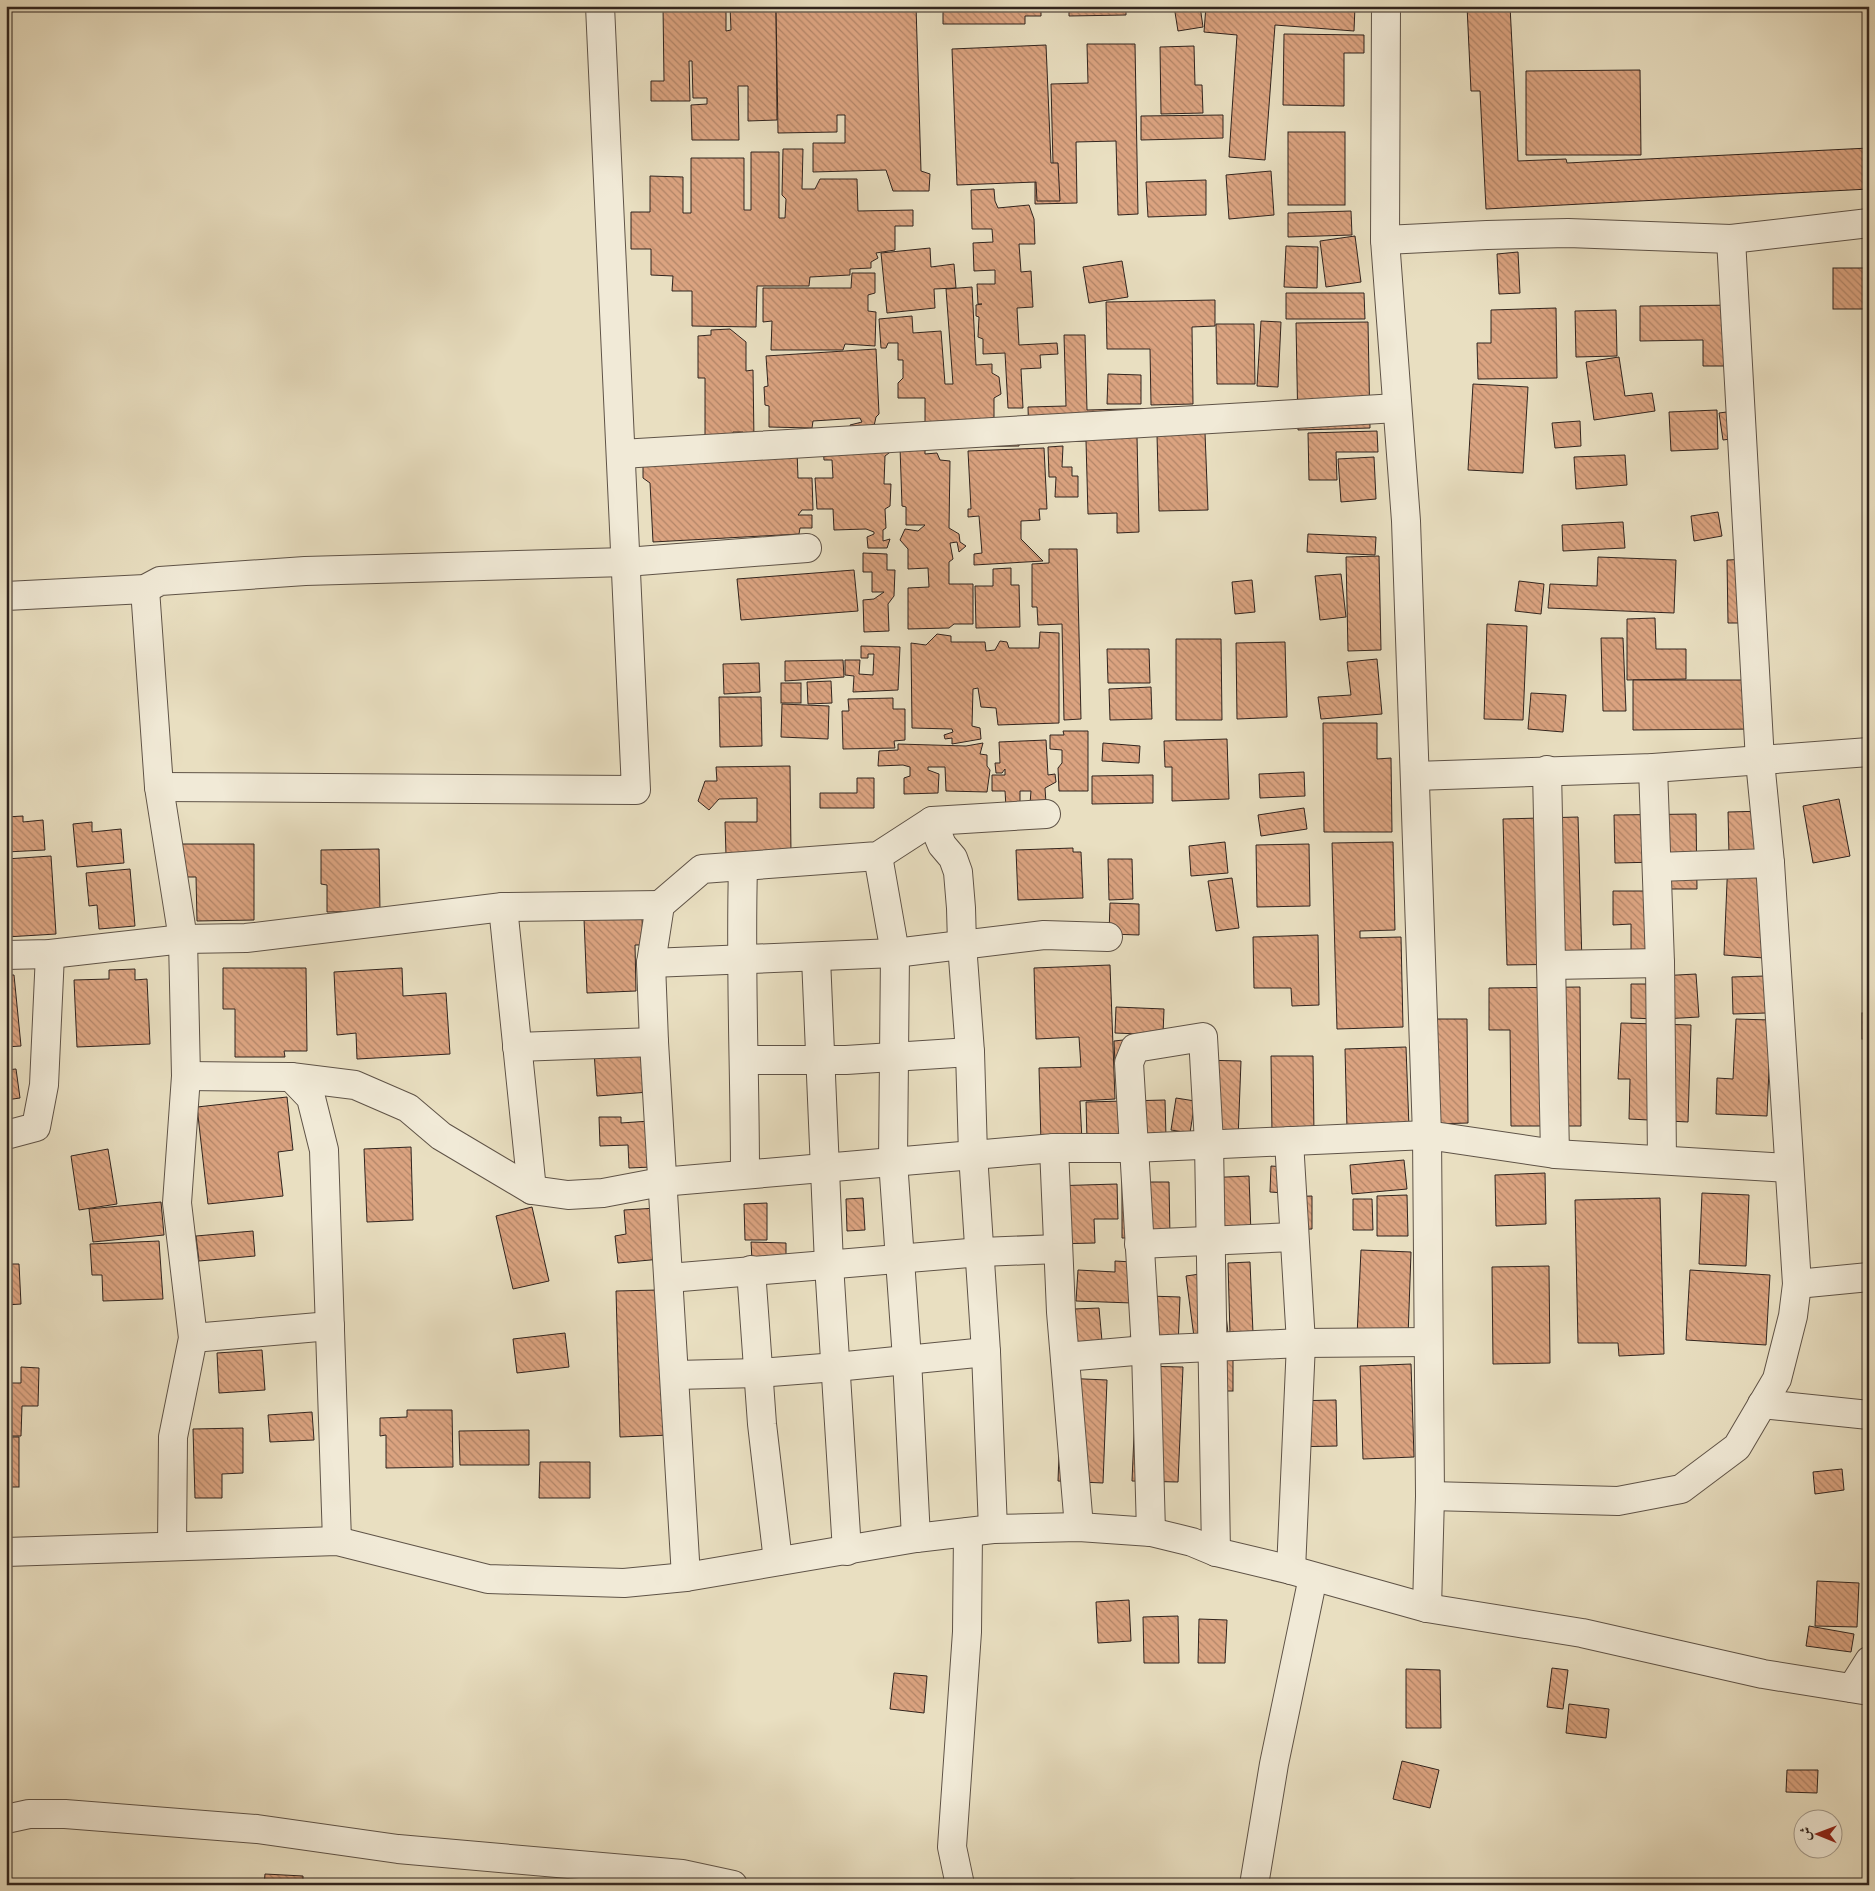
<svg xmlns="http://www.w3.org/2000/svg" width="1875" height="1891" font-family="'IM FELL Double Pica',Amiri,serif">
<style>
.building{fill:url(#building-back-hatch);stroke:#31241e}
.lines{fill:none;stroke-linecap:round;stroke-linejoin:round}
.street-casing{stroke:#5f5347;stroke-width:30}
.street{stroke:#f1ead7;stroke-width:28}
</style>
<defs>
<pattern id="building-back-hatch" width="6" height="6" patternUnits="userSpaceOnUse" patternTransform="scale(1.25)"><rect width="6" height="6" fill="#dba380"/><path d="M-1 5l2 2M0 0l6 6M5-1l2 2" fill="none" stroke="#b28568"/></pattern>
</defs>
<rect width="100%" height="100%" fill="#e9dfc1"/>
<filter id="stains"><feTurbulence type="fractalNoise" baseFrequency=".004" numOctaves="4"/><feColorMatrix values="0 0 0 0 .2 0 0 0 0 .09 0 0 0 0 .02 0 0 0 .5 -.17"/></filter>
<radialGradient id="worn" r=".72"><stop offset=".6" stop-color="#630" stop-opacity="0"/><stop offset="1" stop-color="#630" stop-opacity=".3"/></radialGradient>
<g class="building">
<path d="M663,6H726V31L731,30L730,6H754V11H776L777,120L748,121V86H738L739,140H692L691,105L707,104V98H693L692,61H689L690,101H651V81H664Z"/>
<path d="M776,6H916L921,171L930,174L929,191H893L886,170L813,172V143H845V115H837V132L778,133Z"/>
<path d="M943,6H1041V16H1025V24H943Z"/>
<path d="M1069,6H1126V15L1069,16Z"/>
<path d="M1174,6H1200L1203,27L1178,31Z"/>
<path d="M1206,6H1355L1354,31L1275,25L1265,160L1229,157L1237,35L1204,32Z"/>
<path d="M1467,6H1510L1518,161L1566,159L1567,163L1869,148V189L1486,209L1480,91H1471Z"/>
<path d="M1284,34L1364,35V53H1344V106L1283,105Z"/>
<path d="M1087,44H1135L1138,214L1118,215L1116,141L1076,142L1077,203L1035,204V165L1053,164L1051,84L1088,83Z"/>
<path d="M1046,45L1051,163H1058L1060,201H1037L1036,182L957,185L952,49Z"/>
<path d="M1194,46L1195,85H1202L1203,113L1161,114L1160,47Z"/>
<path d="M1640,70L1641,155H1526V71Z"/>
<path d="M1223,115V138L1141,140V116Z"/>
<rect x="1288" y="132" width="57" height="73"/>
<path d="M783,149H803L802,189H815L820,179H857L858,211L913,210V226H895V250L876,253L878,258L871,262V268L850,269V275L810,277L809,286H757L756,327L692,326V291H672L673,276L651,275V249H631V212H650V176L683,177V213H691V158H744V210H751V152H779V218H785L786,199L782,195Z"/>
<path d="M1271,171L1274,215L1229,219L1226,175Z"/>
<path d="M1206,180V215L1148,217L1146,182Z"/>
<path d="M994,189L995,201L998,208L1029,205L1034,219L1035,244H1019L1021,272L1031,271L1033,307L1017,308L1019,345L1057,343L1058,354L1040,355L1041,368L1021,369L1023,408H1008L1005,353L983,354V339L978,337L979,317L976,316V305L982,304H978L977,284H995V270L974,271L973,243L993,242L992,229H972L971,190Z"/>
<path d="M1351,211L1352,235L1288,237V213Z"/>
<path d="M1355,236L1361,282L1326,287L1320,241Z"/>
<path d="M1286,246L1318,247L1317,288L1284,287Z"/>
<path d="M930,248L931,267L954,264L956,288L934,289L935,308L887,313L881,253Z"/>
<path d="M1518,252L1520,293L1499,294L1497,254Z"/>
<path d="M1122,261L1128,297L1089,303L1083,267Z"/>
<rect x="1833" y="268" width="36" height="41"/>
<path d="M852,273H875V293L868,295V311L876,312L875,346L845,344L843,350H771L772,321L763,322V288H851Z"/>
<path d="M972,287L976,365L992,364V373L999,377L1001,394L994,398V419H1019V446L932,447L925,442V398H898V383L903,378V360H898V343H888L886,348H881L879,319L912,316L913,333L941,331L945,384H953L946,289Z"/>
<path d="M1286,293H1364L1365,319H1286Z"/>
<path d="M1215,300V326L1192,327L1193,404L1151,405L1150,349H1107L1106,302Z"/>
<path d="M1742,305L1743,366H1703V340L1640,341V306Z"/>
<path d="M1556,308L1557,378L1478,379L1477,343H1491V310Z"/>
<path d="M1616,310L1617,356L1576,357L1575,311Z"/>
<path d="M1261,321L1281,322L1278,387L1257,386Z"/>
<path d="M1368,322L1370,428L1298,430L1296,323Z"/>
<path d="M1216,324H1254L1255,384H1217Z"/>
<path d="M730,329L746,342V371L753,370L754,441L749,442L743,432H733V437H705V378H698V336L711,335V330Z"/>
<path d="M1064,335H1085L1087,410L1204,407L1208,510L1159,511L1157,435L1137,436L1139,532L1117,533V513L1088,514L1086,441L1029,443L1028,407L1066,406Z"/>
<path d="M876,349L879,414L876,417L874,426L851,429L850,425L862,422L860,418L813,421L812,428L769,427V406L765,405L764,387L768,386L766,356Z"/>
<path d="M1619,357L1625,396L1652,393L1655,411L1594,420L1586,362Z"/>
<path d="M1108,374L1141,375V404H1107Z"/>
<path d="M1473,384L1528,387L1523,473L1468,470Z"/>
<path d="M1717,410L1718,449L1671,451L1669,412Z"/>
<path d="M1742,410L1746,437L1723,440L1719,413Z"/>
<path d="M1580,421L1581,446L1555,448L1552,423Z"/>
<path d="M1377,431L1378,452H1336L1337,480H1309L1308,433Z"/>
<path d="M925,446V454L937,453L940,460L950,461L949,528L959,534L960,542L966,546L959,552L957,542L950,543L953,559L949,562V584H973V624H954L949,628L908,629V588L929,587L928,568L908,569V549L900,540L905,529L918,531L925,525H906V507L902,506L900,447Z"/>
<path d="M1063,446L1062,467H1072V476H1078V497H1055L1056,477H1049L1048,447Z"/>
<path d="M823,447H897L885,456L884,484H891L890,506L885,509L886,528L883,530V541L890,539L887,548H868L867,537L874,534V532L866,529L834,530L833,509H817L815,478H833L832,460H824Z"/>
<path d="M1044,448L1047,509H1039L1040,520L1021,521V539L1043,561L974,565V554L982,553L979,516L968,517V509H971L968,451Z"/>
<path d="M797,450L798,478H812L813,510H802L798,515H812V528H800L799,534L653,542L650,483L643,478V458Z"/>
<path d="M1625,455L1627,485L1576,489L1574,457Z"/>
<path d="M1374,457L1376,499L1341,502L1338,459Z"/>
<path d="M1718,512L1722,536L1694,541L1691,516Z"/>
<path d="M1623,522L1625,548L1563,551L1562,525Z"/>
<path d="M1308,534L1376,537L1375,555L1307,552Z"/>
<path d="M1049,549H1077L1081,719L1064,720L1062,624L1038,625L1037,607H1032V564L1049,563Z"/>
<path d="M863,553L887,554V570H895L894,596L888,604L889,631L864,632L863,600L874,599L884,592H872V572H863Z"/>
<path d="M1379,556L1381,650L1348,651L1346,557Z"/>
<path d="M1598,557L1676,560L1674,613L1548,608L1550,584L1597,586Z"/>
<path d="M1753,559L1755,623H1728L1727,560Z"/>
<path d="M1011,568V585H1019L1020,627L976,628L975,586H993V569Z"/>
<path d="M854,570L858,611L741,620L737,579Z"/>
<path d="M1341,574L1346,617L1320,620L1315,576Z"/>
<path d="M1252,580L1255,612L1235,614L1232,582Z"/>
<path d="M1519,581L1544,584L1541,614L1515,611Z"/>
<path d="M1655,618L1656,649H1686V679L1627,680V619Z"/>
<path d="M1487,624L1527,626L1523,720L1484,719Z"/>
<path d="M1040,632L1059,633V723L998,725L996,708L981,707L978,688L973,689L972,726L980,728L981,739L952,744V738L945,739L944,735L953,732L952,729L912,728L911,643L926,645L937,634L951,636V642H985L986,651L995,650L1000,641L1007,642L1009,648H1039Z"/>
<path d="M1601,638H1623L1626,711H1603Z"/>
<path d="M1176,639H1221L1222,720H1176Z"/>
<path d="M1285,642L1287,717L1237,719L1236,643Z"/>
<path d="M861,646L900,647L898,690L853,692L854,676L845,675V660H860L859,674L873,675L874,654H868V658H861Z"/>
<path d="M1107,649H1149L1150,683H1108Z"/>
<path d="M1377,659L1382,714L1321,719L1318,697L1351,695L1347,662Z"/>
<path d="M843,660L844,677L785,681V661Z"/>
<path d="M759,663L760,692L724,694L723,664Z"/>
<path d="M1633,680H1759V729L1633,730Z"/>
<path d="M831,681L832,703L808,704L807,682Z"/>
<rect x="781" y="683" width="20" height="20"/>
<path d="M1151,687L1152,719L1110,720L1109,689Z"/>
<path d="M1531,693L1566,695L1563,732L1528,729Z"/>
<path d="M719,697H761L762,746L720,747Z"/>
<path d="M893,698V709H905V740L894,741L895,748L843,749L842,711H849L848,699Z"/>
<path d="M782,704L829,706L828,739L781,737Z"/>
<path d="M1323,723H1377V759L1391,758L1392,832H1324Z"/>
<path d="M1063,731H1088V791H1059L1058,768L1062,763V750L1050,749V735H1064Z"/>
<path d="M1227,739L1229,799L1172,801V767H1165L1164,741Z"/>
<path d="M1046,740L1048,775L1055,774L1056,782L1045,788L1046,803L1030,804L1031,791H1020V802L1006,807L1005,791H992V775H1005V769L1002,773H996L995,763H1000L999,742Z"/>
<path d="M983,743L980,754L987,755V766L990,770L987,792L946,791L945,767H928V770L939,774L938,793L904,794V778L910,776V767L903,765L878,766L879,751L898,750V744L966,746Z"/>
<path d="M1103,743L1140,746L1139,763L1102,761Z"/>
<path d="M790,766L791,854L726,855L725,822H757V798L719,799L709,810L698,801L705,781H717L716,767Z"/>
<path d="M1304,772L1305,796L1260,798L1259,774Z"/>
<path d="M1153,775V803L1092,804V776Z"/>
<path d="M857,778H874V808H820V793H857Z"/>
<path d="M1839,799L1850,856L1813,863L1803,806Z"/>
<path d="M1304,808L1307,829L1261,836L1258,815Z"/>
<path d="M1767,811L1768,854H1729L1728,812Z"/>
<path d="M1696,814L1697,889H1659V862L1615,863L1614,815Z"/>
<path d="M23,816V822L43,820L45,850L6,852V817Z"/>
<path d="M1578,817L1582,964L1507,965L1503,819Z"/>
<path d="M92,822V832L121,829L124,863L77,867L73,824Z"/>
<path d="M1225,842L1228,873L1191,876L1189,846Z"/>
<path d="M1393,842L1395,930L1360,931V938L1401,937L1403,1027L1337,1029L1332,843Z"/>
<path d="M181,844H254V920L197,921L196,877H181Z"/>
<path d="M1309,844L1310,906L1257,907L1256,845Z"/>
<path d="M1073,848V852H1081L1083,898L1018,900L1016,850Z"/>
<path d="M379,849L380,911L327,912V885L321,884V850Z"/>
<path d="M51,856L56,934L6,937V859Z"/>
<path d="M1728,858L1768,860L1764,958L1724,955Z"/>
<path d="M1108,859H1132L1133,899L1109,900Z"/>
<path d="M130,869L135,926L99,929L97,905L89,906L86,873Z"/>
<path d="M1232,878L1239,928L1216,931L1208,881Z"/>
<path d="M1613,891H1660V957H1631V924L1613,925Z"/>
<path d="M1110,903L1139,904V935L1109,934Z"/>
<path d="M642,917L643,945H635L636,991L587,993L584,919Z"/>
<path d="M1318,935L1319,1005L1292,1006L1291,988H1254L1253,937Z"/>
<path d="M1110,965L1115,1099L1080,1101L1082,1141L1041,1143L1039,1068L1081,1067L1079,1037L1036,1039L1034,968Z"/>
<path d="M223,968H306L307,1051H284L285,1057H235V1009H223Z"/>
<path d="M402,968L403,996L446,993L450,1054L357,1059L356,1033L337,1035L334,972Z"/>
<path d="M135,969V980L147,979L150,1044L77,1047L74,980L109,979V970Z"/>
<path d="M1696,974L1699,1017L1663,1019L1659,976Z"/>
<path d="M6,975H14L21,1046L6,1047Z"/>
<path d="M1765,976L1766,1013L1733,1014L1732,977Z"/>
<path d="M1631,984H1657V1019L1631,1018Z"/>
<path d="M1580,987L1581,1126H1511L1510,1030H1489V988Z"/>
<path d="M1116,1007L1164,1009L1163,1035L1115,1033Z"/>
<rect x="1862" y="1013" width="7" height="26"/>
<path d="M1432,1019H1467L1468,1123L1433,1124Z"/>
<path d="M1736,1019L1771,1020L1767,1116L1716,1114L1717,1078L1733,1079Z"/>
<path d="M1621,1023L1691,1025L1688,1122L1629,1119L1630,1079H1618Z"/>
<path d="M1142,1038L1143,1063L1115,1065L1114,1041Z"/>
<path d="M645,1047L649,1092L597,1096L594,1051Z"/>
<path d="M1406,1047L1409,1128L1347,1129L1345,1049Z"/>
<path d="M1271,1056H1313L1314,1135H1272Z"/>
<path d="M1198,1060L1241,1061L1238,1140L1195,1138Z"/>
<path d="M16,1069L20,1098L6,1100V1070Z"/>
<path d="M287,1097L293,1150L278,1152L283,1196L208,1204L197,1107Z"/>
<path d="M1176,1098L1195,1101L1190,1133L1171,1130Z"/>
<path d="M1165,1100L1166,1137L1087,1140L1086,1102Z"/>
<path d="M599,1117H621V1123L650,1121L652,1167L629,1168L628,1145L600,1146Z"/>
<path d="M411,1147L413,1220L367,1222L364,1149Z"/>
<path d="M108,1149L117,1204L79,1210L71,1156Z"/>
<path d="M1404,1160L1407,1189L1352,1194L1350,1165Z"/>
<path d="M1271,1166L1300,1168L1299,1194L1270,1192Z"/>
<path d="M1545,1173L1546,1224L1496,1226L1495,1175Z"/>
<path d="M1249,1176L1251,1234L1205,1236L1204,1178Z"/>
<path d="M1122,1182H1169L1170,1237L1122,1238Z"/>
<path d="M1117,1184L1118,1219H1094L1095,1243L1051,1244L1050,1186Z"/>
<path d="M1702,1193L1749,1195L1746,1266L1699,1264Z"/>
<path d="M1407,1195L1408,1236H1377V1196Z"/>
<path d="M1312,1196V1229L1280,1230L1279,1197Z"/>
<path d="M863,1198L865,1230L847,1231L846,1199Z"/>
<path d="M1660,1198L1664,1354L1619,1356L1618,1343H1578L1575,1200Z"/>
<path d="M1353,1199H1372L1373,1230H1353Z"/>
<path d="M161,1202L164,1235L93,1242L89,1209Z"/>
<path d="M767,1203V1240H745L744,1204Z"/>
<path d="M532,1207L549,1281L513,1289L496,1216Z"/>
<path d="M657,1208L661,1259L618,1263L615,1236L626,1234L624,1210Z"/>
<path d="M253,1231L255,1256L199,1261L196,1236Z"/>
<path d="M159,1241L163,1299L103,1301L102,1275H92L90,1244Z"/>
<path d="M751,1242L786,1243V1260L752,1261Z"/>
<path d="M1361,1250L1411,1252L1408,1338L1357,1336Z"/>
<path d="M1115,1261L1150,1263L1148,1296L1180,1297L1178,1347L1130,1344L1132,1303L1076,1301L1078,1270L1115,1272Z"/>
<path d="M1250,1262L1253,1333L1230,1334L1228,1263Z"/>
<path d="M6,1264H19L21,1304L6,1305Z"/>
<path d="M1549,1266L1550,1363L1493,1364L1492,1267Z"/>
<path d="M1690,1270L1770,1275L1766,1345L1686,1340Z"/>
<path d="M1221,1271L1228,1333L1194,1337L1186,1276Z"/>
<path d="M658,1290L670,1435L620,1437L616,1291Z"/>
<path d="M1099,1308L1102,1341L1058,1345L1074,1309Z"/>
<path d="M565,1333L569,1367L517,1373L513,1339Z"/>
<path d="M262,1350L265,1390L219,1393L217,1353Z"/>
<rect x="1202" y="1359" width="31" height="32"/>
<path d="M1411,1364L1414,1457L1363,1459L1360,1366Z"/>
<path d="M1137,1366L1183,1367L1178,1482L1132,1481Z"/>
<path d="M21,1367L39,1368L38,1406H22L21,1436H6V1383H21Z"/>
<path d="M1062,1378L1107,1380L1103,1483L1058,1481Z"/>
<path d="M1336,1400L1337,1446L1288,1447L1287,1401Z"/>
<path d="M407,1410H452L453,1467L386,1468V1435L380,1436V1418L407,1417Z"/>
<path d="M312,1412L314,1440L270,1442L268,1415Z"/>
<path d="M243,1428V1473L222,1474V1498H195L193,1429Z"/>
<path d="M529,1430V1465H460L459,1431Z"/>
<rect x="6" y="1437" width="13" height="50"/>
<path d="M540,1462H590V1498H539Z"/>
<path d="M1842,1469L1844,1490L1815,1494L1813,1472Z"/>
<path d="M1817,1581L1859,1583L1857,1627L1815,1626Z"/>
<path d="M1129,1600L1131,1641L1098,1643L1096,1602Z"/>
<path d="M1178,1616L1179,1663H1144L1143,1617Z"/>
<path d="M1199,1619L1227,1620L1225,1663H1198Z"/>
<path d="M1809,1626L1854,1634L1851,1652L1806,1646Z"/>
<path d="M1552,1668L1568,1670L1563,1709L1547,1707Z"/>
<path d="M1406,1669L1440,1670L1441,1728H1406Z"/>
<path d="M894,1673L927,1676L924,1713L890,1709Z"/>
<path d="M1569,1704L1609,1709L1606,1738L1566,1733Z"/>
<path d="M1402,1761L1439,1770L1430,1808L1393,1799Z"/>
<path d="M1787,1770H1818L1817,1793L1786,1792Z"/>
<path d="M265,1874L303,1876V1885H264Z"/>
<path d="M1070,1879L1119,1883L1118,1885H1069Z"/>
</g>
<g class="lines">
<defs>
<g id="street">
<path d="M1386,6L1385,240L1406,521L1427,1135L1430,1496L1427,1608"/>
<path d="M1385,240L1487,235L1568,233L1731,239L1869,223"/>
<path d="M621,454L1397,408"/>
<path d="M145,589L159,787L183,939L186,1076L177,1203L193,1338L173,1437L172,1546"/>
<path d="M6,596L145,589L160,581L305,571L626,562L807,548"/>
<path d="M1653,768L1660,963L1662,1160"/>
<path d="M1547,770L1555,1154"/>
<path d="M1415,776L1653,768L1869,752"/>
<path d="M159,787L636,790L600,6"/>
<path d="M932,821L942,845L953,858L958,872L961,908L962,944L970,1052L973,1154L986,1352L993,1529"/>
<path d="M878,856L895,953L893,1161L907,1359L916,1538"/>
<path d="M743,867C740,970 745,1072 745,1174"/>
<path d="M1657,867L1770,863"/>
<path d="M503,907L532,1190"/>
<path d="M6,955L50,954L183,939L246,938L503,907L660,905"/>
<path d="M816,958L829,1264L847,1551"/>
<path d="M651,963L895,953L1044,935L1108,937"/>
<path d="M1551,965L1660,963"/>
<path d="M517,1047L654,1042"/>
<path d="M745,1060H846L970,1052"/>
<path d="M186,1076L291,1077L355,1085L408,1108L441,1136L532,1190L568,1195L603,1193L661,1182L1054,1148H1133L1427,1135L1555,1154L1788,1168"/>
<path d="M291,1077L311,1098L324,1150L337,1541"/>
<path d="M6,1135L36,1127L44,1085L50,954"/>
<path d="M1289,1141L1301,1343L1291,1570"/>
<path d="M1054,1148L1061,1312L1079,1527"/>
<path d="M1139,1244L1294,1237"/>
<path d="M751,1270L762,1424L778,1561"/>
<path d="M669,1278L981,1252L1058,1249"/>
<path d="M1797,1284L1869,1277"/>
<path d="M193,1338L330,1326"/>
<path d="M1065,1357L1146,1350L1301,1343L1428,1342"/>
<path d="M675,1375L759,1373L836,1367L986,1352"/>
<path d="M1762,1404L1869,1415"/>
<path d="M1430,1496L1618,1501L1681,1489L1737,1447L1777,1379L1793,1316L1797,1284L1770,863L1760,761L1731,239"/>
<path d="M1151,1532L1146,1350L1129,1063L1135,1048L1203,1037L1209,1143L1216,1552"/>
<path d="M6,1552L337,1541L488,1579L624,1583L686,1577L916,1538L993,1529L1079,1527L1151,1532L1192,1542L1216,1552L1291,1570L1427,1608L1582,1633L1763,1674L1869,1691"/>
<path d="M686,1577L654,1042L651,963L660,905L702,869L878,856L932,821L1046,814"/>
<path d="M1852,1688L1869,1661"/>
<path d="M6,1819L29,1814H65L257,1829L398,1849L682,1874L733,1885"/>
<path d="M960,1885L952,1847L967,1632L968,1532"/>
<path d="M1254,1885L1274,1764L1313,1577"/>
</g>
</defs>
<use href="#street" class="street-casing"/>
<use href="#street" class="street"/>
</g>
<rect width="1875" height="1891" fill="none" stroke="#e9dfc1" stroke-width="25"/>
<rect x="8" y="8" width="1860" height="1876" fill="none" stroke="#31241e" stroke-width="2.5"/>
<rect x="12" y="12" width="1850" height="1866" fill="none" stroke="#31241e"/>
<g transform="translate(1818 1834) rotate(271)"><circle r="24" fill="#f1ead7" stroke="#a49b8d"/>
<path d="M0-4L9 19L0 12L-9 19Z" fill="#8f2418"/>
<text y="-8" font-size="14" font-weight="bold" text-anchor="middle" fill="#31241e">ش</text>
</g>
<rect width="100%" height="100%" filter="url(#stains)"/>
<rect width="100%" height="100%" fill="url(#worn)"/>
</svg>
